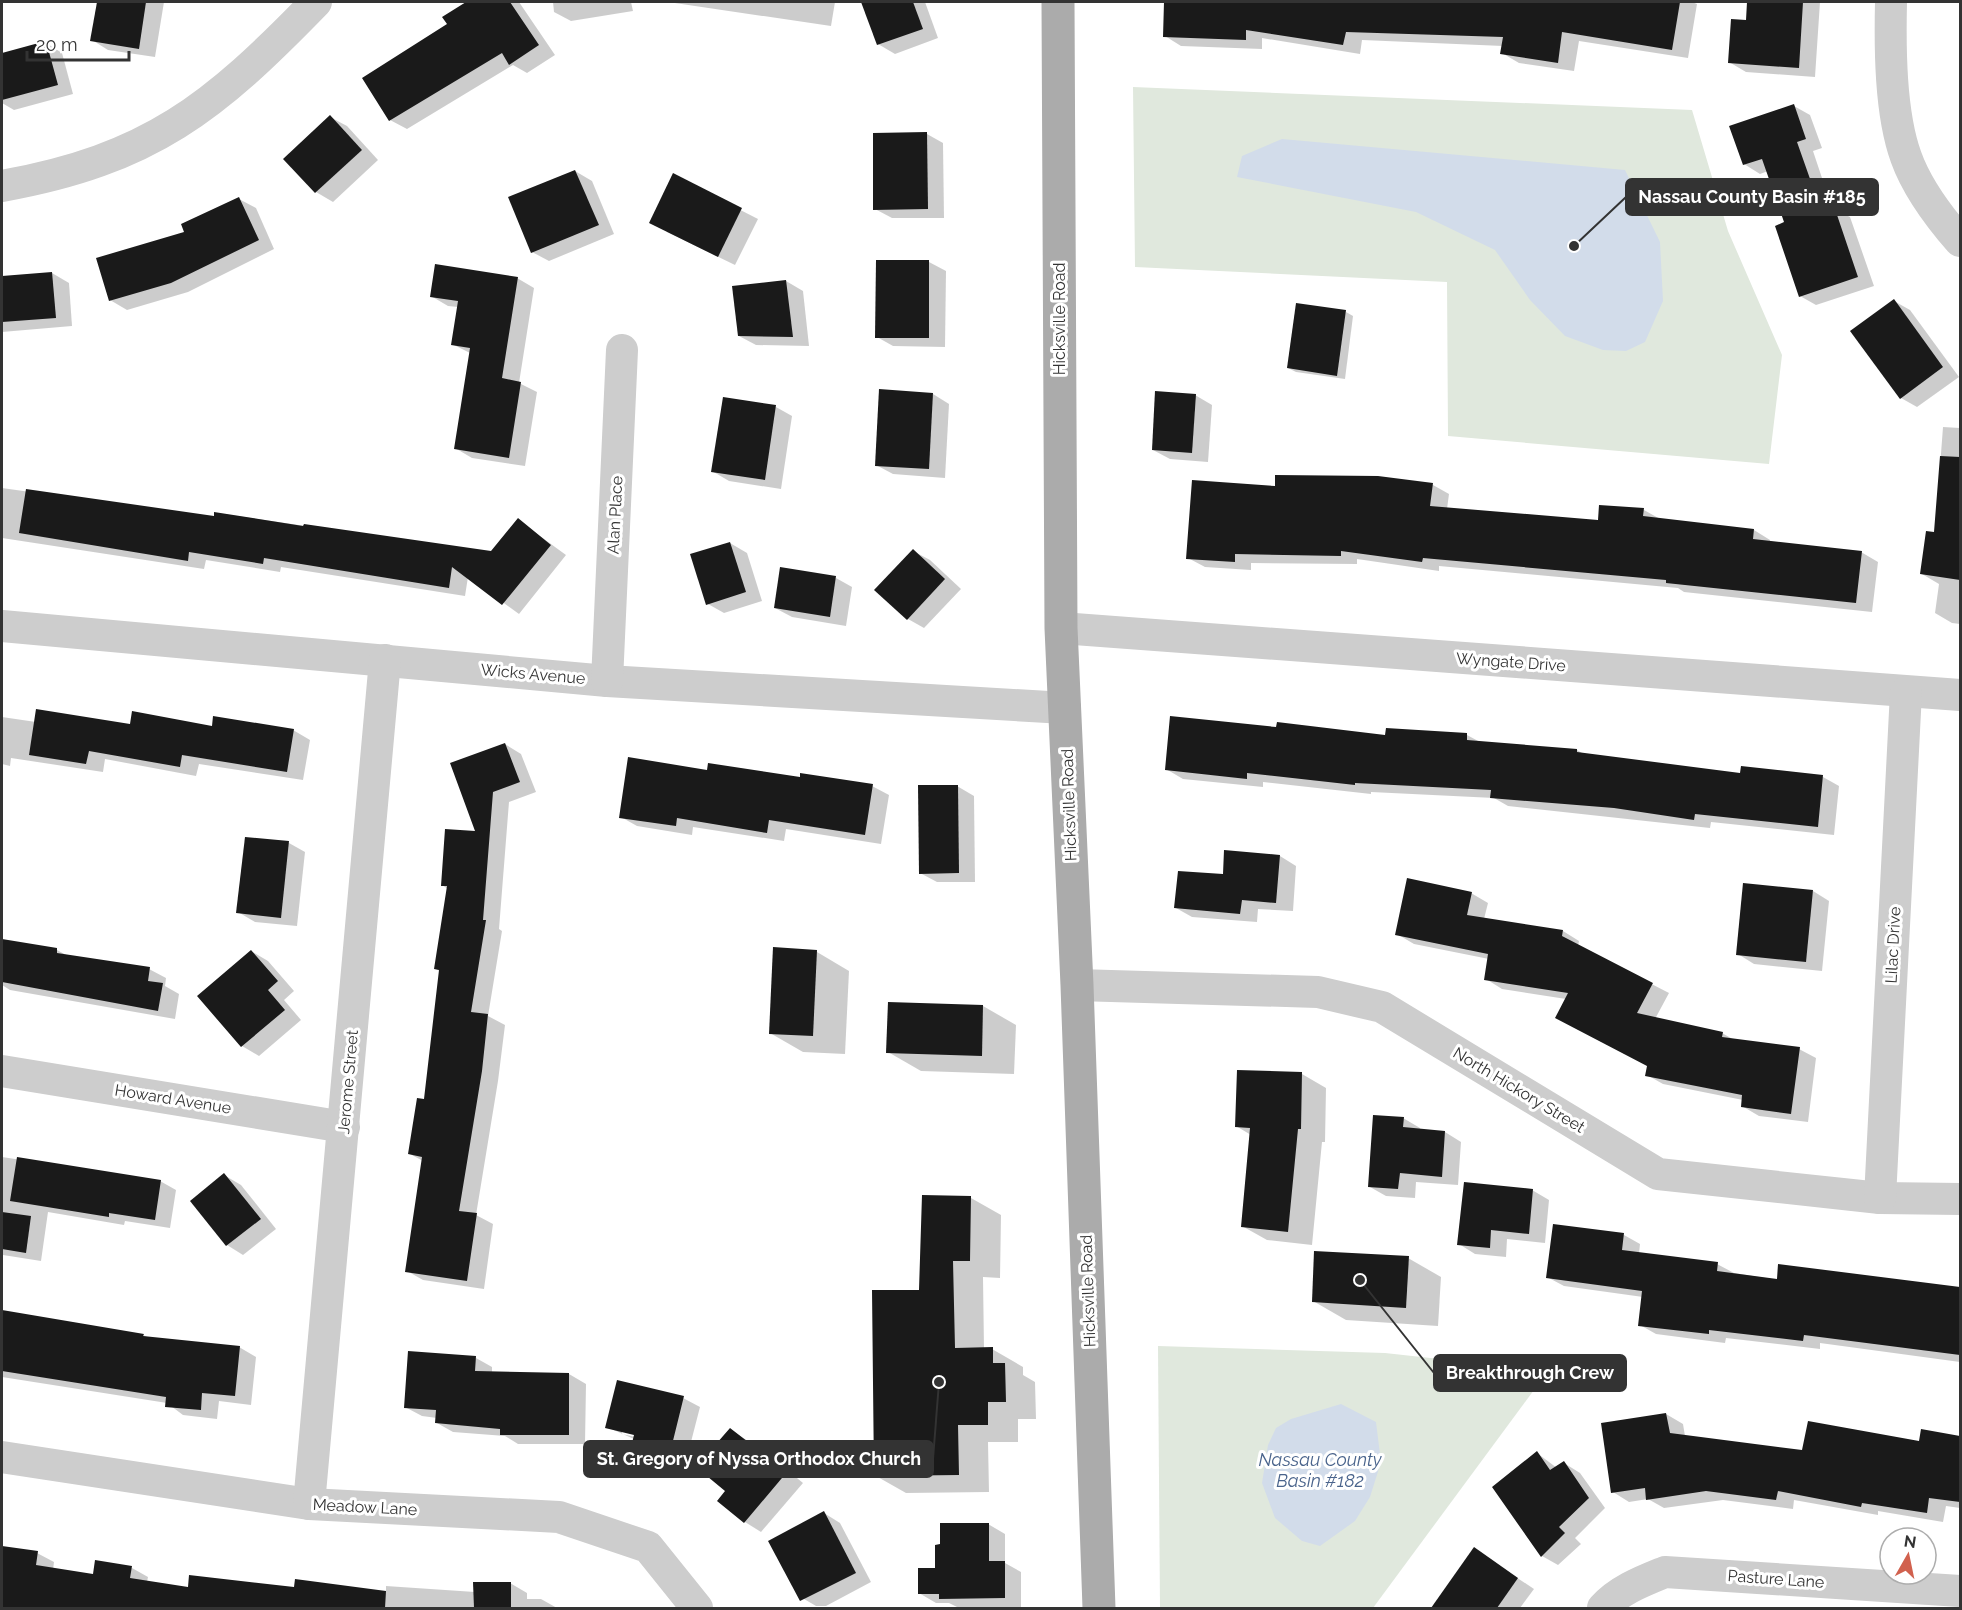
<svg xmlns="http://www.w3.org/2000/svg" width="1962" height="1610" font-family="Raleway,sans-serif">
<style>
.green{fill:#e0e8dd}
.water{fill:#d2dcea}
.shadow{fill:#0003;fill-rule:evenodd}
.building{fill:#1a1a1a}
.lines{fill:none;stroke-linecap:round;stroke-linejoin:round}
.street{stroke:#cdcdcd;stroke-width:32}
.primary{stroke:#ababab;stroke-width:33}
.labels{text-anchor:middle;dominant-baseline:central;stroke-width:6;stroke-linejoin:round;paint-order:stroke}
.street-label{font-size:16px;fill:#333;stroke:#fff}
.water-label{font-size:18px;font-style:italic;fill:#4a648c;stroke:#fff}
.leader{fill:none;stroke:#333;stroke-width:2}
.callout-dot{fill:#333;stroke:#fff;stroke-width:2}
.callout{fill:#333;stroke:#333;stroke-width:2}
.callout-label{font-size:18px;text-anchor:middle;font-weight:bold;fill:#fff}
</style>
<rect width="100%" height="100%" fill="#fff"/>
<g class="green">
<path d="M1133,87L1692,110L1728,231L1782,355L1769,464L1448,436L1447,282L1135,267Z"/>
<path d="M1158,1346L1385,1353L1548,1371L1373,1608H1160Z"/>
</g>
<g class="water">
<path d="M1282,139L1625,170L1660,242L1663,301L1645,342L1626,351L1603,350L1565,336L1530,300L1495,250L1416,212L1237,177L1242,156Z"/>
<path d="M1341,1404L1376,1422L1381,1462L1370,1497L1355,1521L1320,1546L1302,1541L1275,1518L1262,1483L1268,1445L1276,1428L1291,1419Z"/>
</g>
<g class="shadow">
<path d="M98,2H164L155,57L108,50L92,40Z"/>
<path d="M468,2H519L555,55L527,73L513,65L407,129L390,120L449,25L444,17Z"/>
<path d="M553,2H631L633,11L571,21L554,12Z"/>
<path d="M668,2H835L831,26Z"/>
<path d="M862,2H925L938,38L895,54L878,44Z"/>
<path d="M1166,2H1692L1697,4L1688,58L1579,41L1574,71L1519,63L1502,53L1503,46L1362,40L1360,54L1262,38V49L1181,46L1165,36Z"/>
<path d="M1749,2H1820L1815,77L1746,72L1729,62L1747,22Z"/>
<path d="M46,43L62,53L73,94L14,110L2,103V55Z"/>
<path d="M1794,106L1810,115L1822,148L1813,151L1832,208L1850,217L1874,286L1816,305L1800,296L1786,223L1768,171L1760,174L1744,164Z"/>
<path d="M330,117L347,126L378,160L333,202L316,192L285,159Z"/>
<path d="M927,134L943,143L944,218H892L875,209Z"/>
<path d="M575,171L592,181L614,234L549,261L532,252Z"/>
<path d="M674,176L758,219L735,265L667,232Z"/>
<path d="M239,199L256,208L274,249L188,292L127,310L110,300L187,233Z"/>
<path d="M929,262L946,271L945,347L893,346L877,337Z"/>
<path d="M52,273L69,283L72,326L2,332V277Z"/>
<path d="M517,278L534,288L519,383L537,392L525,466L472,458L455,448L470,353L452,344L458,307L448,306L431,296Z"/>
<path d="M786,281L803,291L809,346L756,345L739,336Z"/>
<path d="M1894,301L1910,310L1959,377L1917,407L1901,398Z"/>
<path d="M1346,312L1353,316L1345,379L1296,372L1288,368Z"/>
<path d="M933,394L949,404L945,478L893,474L876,465Z"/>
<path d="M1195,395L1212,405L1208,462L1170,459L1153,450Z"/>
<path d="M724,399L776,407L792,416L781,489L729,481L712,471Z"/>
<path d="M1943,427L1960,428V624L1952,623L1935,613L1939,584L1922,574L1935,533Z"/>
<path d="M1433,485L1449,494L1447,509L1599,522L1644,510L1660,519L1754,530L1770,540V542L1861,552L1878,562L1872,612L1684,592L1678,588L1439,566V571L1357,559V564L1251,563V570L1205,567L1188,558L1277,488Z"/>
<path d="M2,488L215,518L216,513L492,553L518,520L566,555L519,614L468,577L465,596L281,567L280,572L206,560L204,569L2,538Z"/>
<path d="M730,543L747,553L762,601L724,613L708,604Z"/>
<path d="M913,551L930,560L961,589L924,628L908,619Z"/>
<path d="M836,578L852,587L846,626L792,617L775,608Z"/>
<path d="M2,717L36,722L293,730L310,740L303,780L199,764L196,776L105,759L103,772L11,758L10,766L2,764Z"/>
<path d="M1278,728L1387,736L1467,735L1480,742L1577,750L1585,755L1742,775L1823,777L1839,786L1834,835L1711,822L1710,828L1508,806L1494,798L1371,792V794L1263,782V787L1183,779L1166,769Z"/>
<path d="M505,744L521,754L536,792L509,802L499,929L502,931L488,1016L505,1025L498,1081L476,1215L493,1224L484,1289L423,1280L407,1271L423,1161L410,1154L426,1101L440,971L436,969L448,889L442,885L478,833Z"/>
<path d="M708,771L872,786L889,795L881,844L786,829L784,841L693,827L692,835L637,826L621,817Z"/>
<path d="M957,786L974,796L975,882H937L920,873Z"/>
<path d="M246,838L289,843L305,852L297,926L255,922L238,912Z"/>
<path d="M1280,856L1296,866L1293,911L1258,909L1257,922L1192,917L1176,908L1224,876Z"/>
<path d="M1813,891L1829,901L1822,971L1754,964L1738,954Z"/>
<path d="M1471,893L1488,903L1484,919L1563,931L1579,941L1578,946L1669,993L1655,1019L1722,1033L1736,1041L1799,1049L1816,1058L1808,1122L1759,1116L1742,1106L1743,1100L1663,1084L1647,1075L1649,1066L1566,999L1502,989L1486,979L1489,959L1414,944L1397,934Z"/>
<path d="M2,941L57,950L68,956L149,969L166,978L165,986L179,994L175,1019L10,990L2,985Z"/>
<path d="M251,951L268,961L294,991L284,1000L301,1020L259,1056L242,1046L199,996Z"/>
<path d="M817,952L849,971L845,1054L803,1052L770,1033Z"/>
<path d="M983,1006L1016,1025L1014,1074L921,1071L888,1052Z"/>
<path d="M1302,1074L1326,1088L1325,1142H1322L1312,1245L1267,1240L1242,1226L1251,1135L1236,1126Z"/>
<path d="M1403,1118L1420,1128V1130L1445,1132L1461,1142L1458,1185L1416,1182L1415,1198L1386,1196L1370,1187Z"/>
<path d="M2,1157L160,1181L176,1190L170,1228L125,1221L124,1225L48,1212L41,1261L3,1255Z"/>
<path d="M224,1175L241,1185L276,1229L243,1255L227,1245Z"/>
<path d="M1532,1190L1549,1200L1545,1243L1507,1239L1506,1257L1475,1254L1459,1244Z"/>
<path d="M971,1198L1001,1215L1000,1278L983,1277L984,1349H992L1023,1367V1375L1035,1382L1036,1419H1018V1442H988L989,1492L906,1493L876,1476L921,1291Z"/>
<path d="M1624,1235L1640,1244L1639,1254L1717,1264L1734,1273L1778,1280L1779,1266L1960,1289V1362L1820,1343V1349L1726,1338L1725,1343L1656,1334L1640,1325L1643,1297L1564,1286L1547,1277Z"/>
<path d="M1408,1258L1441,1277L1438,1326L1346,1320L1313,1301Z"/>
<path d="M2,1312L143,1335L149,1338L239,1347L256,1357L251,1405L219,1401L217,1419L183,1415L167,1403L2,1377Z"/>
<path d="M476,1358L492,1367V1373L569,1374L586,1384L585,1444H518L505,1436L453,1432L437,1423V1418L422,1416L405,1407Z"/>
<path d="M683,1398L700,1407L684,1469L648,1460L631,1451L634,1439L607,1427ZM622,1431L641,1435L640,1438L622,1434Z"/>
<path d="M1666,1414L1683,1424L1685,1436L1804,1451L1920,1443L1922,1431L1960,1437V1508L1946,1506L1943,1522L1878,1511V1515L1794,1500L1793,1509L1723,1500L1664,1508L1648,1499L1629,1502L1613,1492Z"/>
<path d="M730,1430L763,1450L803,1483L761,1532L745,1522L727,1490Z"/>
<path d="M1537,1453L1557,1468L1564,1463L1580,1473L1605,1508L1575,1538L1581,1544L1558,1565L1542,1556Z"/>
<path d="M824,1513L840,1523L871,1582L826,1606H816L799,1596Z"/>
<path d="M988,1524L1005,1534V1563L1021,1572V1607H957L949,1603H936L919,1593L936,1570Z"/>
<path d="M2,1547L37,1553L54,1562L53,1570L94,1576L132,1568L148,1577L147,1582L189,1589H295L386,1593V1586L475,1592L510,1583L527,1593V1599H541L557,1608H2Z"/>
<path d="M1474,1549L1534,1589L1520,1608H1441L1435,1605Z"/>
</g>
<g class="building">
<path d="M97,2H146L139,49L90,41Z"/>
<path d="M466,2H510L539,45L509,65L502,53L389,121L362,78L447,24L442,17Z"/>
<path d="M861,2H913L923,29L877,45Z"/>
<path d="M1164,2H1680L1672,50L1562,32L1558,63L1500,54L1503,37L1346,32L1343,45L1246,30V40L1163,37Z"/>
<path d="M1747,2H1803L1799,68L1728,63L1731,19L1746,20Z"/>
<path d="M46,41L58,85L2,100V53Z"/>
<path d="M1794,104L1806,139L1797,142L1821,210L1834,206L1858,277L1799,297L1775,226L1784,222L1762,159L1743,165L1729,126Z"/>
<path d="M330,115L362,150L315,193L283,159Z"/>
<path d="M927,132L928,209L873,210V133Z"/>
<path d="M575,170L599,225L531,253L508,197Z"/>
<path d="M673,173L742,208L718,257L649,223Z"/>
<path d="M239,197L259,240L171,283L109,301L96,258L184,232L181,224Z"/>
<path d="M876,260H929V338H875Z"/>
<path d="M435,264L518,277L502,378L521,382L509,458L454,449L470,348L451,345L458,301L430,297Z"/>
<path d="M52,272L56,318L2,322V276Z"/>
<path d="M786,280L793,337L738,336L732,286Z"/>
<path d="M1894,299L1943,367L1900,399L1850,331Z"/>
<path d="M1296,303L1346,310L1337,376L1287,368Z"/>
<path d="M879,389L933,393L929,469L875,466Z"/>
<path d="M1155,391L1196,394L1192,453L1152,450Z"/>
<path d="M723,397L776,405L765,480L711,472Z"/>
<path d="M1940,456L1960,457V580L1920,574L1926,531L1934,532Z"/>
<path d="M1275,475L1378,476L1433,483L1430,506L1598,520L1599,505L1644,508L1643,516L1754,529L1753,539L1862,551L1856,603L1666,583V580L1423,558L1422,562L1341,551V556L1235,554V562L1186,559L1192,480L1275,486Z"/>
<path d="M26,489L214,516V512L303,526L304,524L491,551L518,518L551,545L502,605L452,567L449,588L264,558L263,564L189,552L188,561L19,533Z"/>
<path d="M730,542L746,592L706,605L690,554Z"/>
<path d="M913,549L945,579L907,620L874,590Z"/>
<path d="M780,567L836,576L830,617L774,608Z"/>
<path d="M36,709L130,724L132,711L212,726L213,716L294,729L287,772L182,755L180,767L89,751L86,764L29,755Z"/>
<path d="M1170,716L1276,727L1277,722L1385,735L1386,728L1467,733V740L1577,749V752L1740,773L1741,766L1823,775L1818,827L1695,814L1694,820L1614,808L1490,798L1491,790L1355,783V785L1247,773V779L1165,770Z"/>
<path d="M505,743L520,782L493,792L483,920H486L471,1012L488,1014L482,1071L459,1211L477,1213L467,1281L405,1272L422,1157L408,1154L417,1098L424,1099L439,970L434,969L447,886H441L445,829L475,831L450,763Z"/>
<path d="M628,757L707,770L708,763L800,777V773L873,784L865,835L769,820L767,833L677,818L676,826L619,818Z"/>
<path d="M918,785H958L959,873L919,874Z"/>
<path d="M245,837L289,841L281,918L236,913Z"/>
<path d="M1224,850L1280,855L1276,903L1242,900L1240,914L1174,908L1178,871L1223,874Z"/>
<path d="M1407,878L1472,892L1467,915L1563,930L1562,936L1653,983L1637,1013L1723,1032L1722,1037L1800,1047L1791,1114L1741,1107L1742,1095L1645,1076L1647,1066L1555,1018L1568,993L1484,980L1488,954L1395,935Z"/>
<path d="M1743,883L1813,890L1806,962L1736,955Z"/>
<path d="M2,939L57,948V953L150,967L148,981L163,983L158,1011L2,982Z"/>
<path d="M773,947L817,950L813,1036L769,1034Z"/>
<path d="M251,950L278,981L268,990L285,1010L241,1047L197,996Z"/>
<path d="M888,1002L983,1005L982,1056L886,1053Z"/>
<path d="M1237,1070L1302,1072L1301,1129H1298L1288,1232L1241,1227L1250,1128L1235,1127Z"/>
<path d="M1373,1115L1404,1117L1403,1127L1445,1131L1442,1177L1400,1173L1398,1189L1368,1187Z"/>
<path d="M17,1157L161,1180L155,1220L109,1213V1217L10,1201Z"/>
<path d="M224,1173L261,1219L226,1246L190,1201Z"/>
<path d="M1464,1182L1533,1189L1529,1234L1491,1230L1490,1248L1457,1245Z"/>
<path d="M922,1195L971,1196L970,1261H953L955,1348L993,1347V1363H1005L1006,1402H988V1425H958L959,1475L874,1476L872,1290H919Z"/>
<path d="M2,1212L31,1216L26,1253L2,1249Z"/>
<path d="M1553,1224L1624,1233L1622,1250L1718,1262L1717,1271L1777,1279L1778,1264L1960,1287V1355L1804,1335L1803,1341L1709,1330V1334L1638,1326L1642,1291L1546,1278Z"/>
<path d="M1314,1251L1409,1256L1406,1308L1312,1302Z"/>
<path d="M2,1310L144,1334L143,1336L240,1346L235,1396L202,1393L201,1410L165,1407L166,1397L2,1371Z"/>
<path d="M408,1351L476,1356L475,1371L569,1373V1435H500V1429L435,1423L436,1410L404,1408Z"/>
<path d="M617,1380L684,1396L668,1461L630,1451L634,1435L605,1428Z"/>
<path d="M1666,1413L1670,1433L1802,1450L1808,1421L1919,1441L1921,1429L1960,1436V1502L1929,1498L1927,1513L1862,1503L1861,1507L1778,1491L1776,1500L1706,1491L1646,1500L1645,1488L1611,1493L1601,1423Z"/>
<path d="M730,1428L787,1472L744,1523L717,1501L725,1491L696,1467Z"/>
<path d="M1537,1451L1550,1470L1564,1461L1589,1498L1559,1527L1565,1533L1541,1557L1492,1487Z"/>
<path d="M824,1511L856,1573L800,1601L768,1541Z"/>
<path d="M940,1523H989V1561H1005V1598L939,1599V1594H918V1568H935V1545L940,1544Z"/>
<path d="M2,1546L38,1551L36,1565L93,1574L95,1560L132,1566L130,1578L188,1587L189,1575L294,1587L295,1579L386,1591L385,1608H2Z"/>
<path d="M1474,1547L1518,1578L1497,1608H1431Z"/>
<path d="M473,1582H511V1608H474Z"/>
</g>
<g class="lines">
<g class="street">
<path d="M1891,2C1890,47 1890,113 1906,157C1917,188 1939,217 1960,241"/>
<path d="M2,186C151,159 213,108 316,2"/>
<path d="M2,626L607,681L1065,708"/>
<path d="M1061,628L1960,695"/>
<path d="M607,681L622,350"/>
<path d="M1077,985L1318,992L1382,1007L1658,1174L1880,1198L1960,1199"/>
<path d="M2,1071L344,1127"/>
<path d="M1880,1198L1906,692"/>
<path d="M2,1457L309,1504L559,1517L648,1547L697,1608"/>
<path d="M309,1504L385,660"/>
<path d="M1603,1608C1619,1590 1643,1581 1665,1572L1960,1591"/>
</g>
<path class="primary" d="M1058,2L1061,628L1077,985L1099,1608"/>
</g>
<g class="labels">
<g class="street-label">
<text transform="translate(1059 319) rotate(-90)">Hicksville Road</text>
<text transform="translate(615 515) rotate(-87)">Alan Place</text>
<text transform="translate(1511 662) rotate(4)">Wyngate Drive</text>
<text transform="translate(533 674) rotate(5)">Wicks Avenue</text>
<text transform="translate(1069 805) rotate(-92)">Hicksville Road</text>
<text transform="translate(1893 945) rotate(-87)">Lilac Drive</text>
<text transform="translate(348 1082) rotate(-85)">Jerome Street</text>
<text transform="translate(1519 1090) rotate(31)">North Hickory Street</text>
<text transform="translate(173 1099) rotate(9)">Howard Avenue</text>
<text transform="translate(1088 1291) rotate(-92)">Hicksville Road</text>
<text transform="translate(365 1507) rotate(3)">Meadow Lane</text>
<text transform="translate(1776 1579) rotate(4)">Pasture Lane</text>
</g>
<g class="water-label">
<text x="1320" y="1459">Nassau County<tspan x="1320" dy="21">Basin #182</tspan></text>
</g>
</g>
<path class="leader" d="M1574 246L1626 197M1360 1280L1434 1373M939 1382L933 1459"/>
<g class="callout-dot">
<circle cx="1574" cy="246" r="6"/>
<circle cx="1360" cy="1280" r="6"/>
<circle cx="939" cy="1382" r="6"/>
</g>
<g class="callout">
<rect x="1626" y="179" width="252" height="36" rx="6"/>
<rect x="1434" y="1355" width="192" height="36" rx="6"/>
<rect x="584" y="1441" width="349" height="36" rx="6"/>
</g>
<g class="callout-label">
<text x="1752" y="203">Nassau County Basin #185</text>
<text x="1530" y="1379">Breakthrough Crew</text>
<text x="759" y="1465">St. Gregory of Nyssa Orthodox Church</text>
</g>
<rect width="1962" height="1610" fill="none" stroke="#333333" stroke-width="6"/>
<g transform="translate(1908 1556) rotate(9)"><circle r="28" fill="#ffffff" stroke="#adadad" stroke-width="1.5"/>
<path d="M0-4.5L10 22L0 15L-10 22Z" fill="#d1614e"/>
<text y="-9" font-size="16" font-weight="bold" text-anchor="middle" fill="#333333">N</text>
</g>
<path d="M27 51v9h102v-9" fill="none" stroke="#333333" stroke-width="3"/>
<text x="36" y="51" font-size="18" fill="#333333" stroke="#ffffff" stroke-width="4.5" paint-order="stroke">20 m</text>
</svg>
